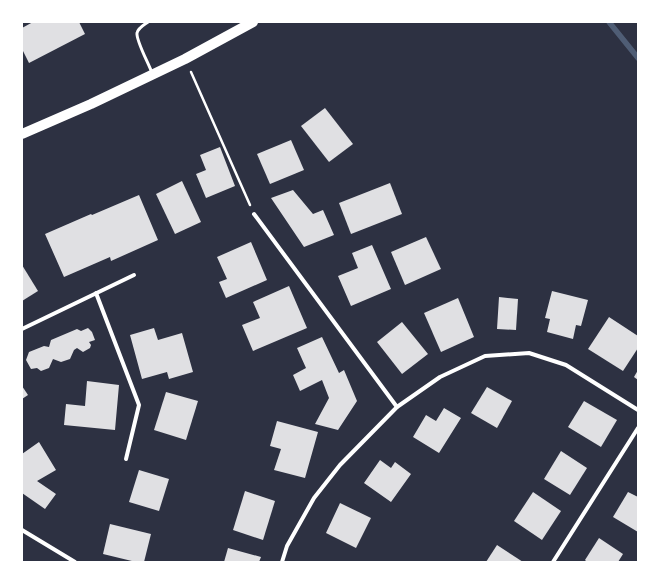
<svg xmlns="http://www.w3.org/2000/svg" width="660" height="584" font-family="Signika,sans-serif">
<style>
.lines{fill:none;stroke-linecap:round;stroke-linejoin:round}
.stream{stroke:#4f5d75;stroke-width:5.5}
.building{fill:#e0e0e3}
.path{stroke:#fff;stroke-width:2.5}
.service{stroke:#fff;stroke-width:3}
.minor{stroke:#fff;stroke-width:4}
.primary{stroke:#fff;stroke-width:10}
</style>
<rect width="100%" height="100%" fill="#2d3142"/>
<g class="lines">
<path class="stream" d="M609,22L638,58"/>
</g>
<g class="building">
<path d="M33,22H79L85,34L29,63L22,49V28Z"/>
<path d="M325,108L353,144L329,162L301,126Z"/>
<path d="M291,140L304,170L270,184L257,154Z"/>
<path d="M220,147L235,186L206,198L196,174L206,170L200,155Z"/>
<path d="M182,181L201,222L175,234L156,194Z"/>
<path d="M390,183L402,214L351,234L339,203Z"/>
<path d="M293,190L313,214L323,210L334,235L304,247L271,198Z"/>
<path d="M139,195L158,240L111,261L110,257L64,277L45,234L91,214L92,215Z"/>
<path d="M426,237L441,269L405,285L391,252Z"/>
<path d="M251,242L267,280L226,298L219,282L227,279L217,257Z"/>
<path d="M372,245L391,289L351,306L338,276L358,268L352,253Z"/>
<path d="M22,265L38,291L22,301Z"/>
<path d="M289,286L307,328L253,351L242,325L260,318L253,302Z"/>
<path d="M552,291L588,300L581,326L576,325L573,339L547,332L550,319L545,318Z"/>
<path d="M499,297L518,299L516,330L497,329Z"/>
<path d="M458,298L474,337L441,352L424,313Z"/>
<path d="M609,317L638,336V348L623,371L588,349Z"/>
<path d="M402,322L428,354L402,374L377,342Z"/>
<path d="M88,328L92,332L95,340L89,342L91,345L90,348L83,352L77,348L74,350L70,359L61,362L53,359L49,368L41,371L37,368L31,369L26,360L29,352L44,346L49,347L51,340L77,329L81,331Z"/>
<path d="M154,328L158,340L182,333L193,372L169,379L167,372L142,379L130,335Z"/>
<path d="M322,337L339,373L344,370L357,401L338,430L315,424L329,398L322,380L300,391L293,375L306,368L297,348Z"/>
<path d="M638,370V380L634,377Z"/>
<path d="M87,381L119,385L115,430L64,425L66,404L85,406Z"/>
<path d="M22,386L28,395L22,399Z"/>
<path d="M487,387L512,401L497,428L471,413Z"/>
<path d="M166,392L198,401L186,440L154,430Z"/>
<path d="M584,401L617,420L601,447L568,427Z"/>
<path d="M444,408L461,418L439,453L413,437L426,415L436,421Z"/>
<path d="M277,421L318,432L305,478L274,470L281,449L270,446Z"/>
<path d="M39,442L56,470L37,481L56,494L45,509L22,493V454Z"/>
<path d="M561,451L587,468L570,495L544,479Z"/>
<path d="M380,460L391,468L395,462L411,474L391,502L364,483Z"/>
<path d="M139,470L169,479L159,511L129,502Z"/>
<path d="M245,491L275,501L263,540L233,530Z"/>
<path d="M533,492L561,511L542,540L514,521Z"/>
<path d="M628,492L638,497V532L613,517Z"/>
<path d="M340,503L371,518L356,548L326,533Z"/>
<path d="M110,524L151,534L144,562H136L103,554Z"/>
<path d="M599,538L623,554L618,562H587L585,560Z"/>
<path d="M497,545L523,562H486Z"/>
<path d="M228,548L261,557L259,562H224Z"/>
</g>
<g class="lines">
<path class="path" d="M191,72L250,205"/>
<path class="service" d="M148,22C144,25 138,28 137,33C136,41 149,64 152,73"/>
<g class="minor">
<path d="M254,214L397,407"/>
<path d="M96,293L139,405L126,459"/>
<path d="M22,329L134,275"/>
<path d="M22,530L75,562"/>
<path d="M282,562L287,546L314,498L340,465L397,407L440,377L485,356L529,353L566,365L638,410"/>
<path d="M553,562L638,428"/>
</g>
<path class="primary" d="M22,134L91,104L185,59L253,22"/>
</g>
<rect width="660" height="584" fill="none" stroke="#ffffff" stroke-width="46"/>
</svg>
